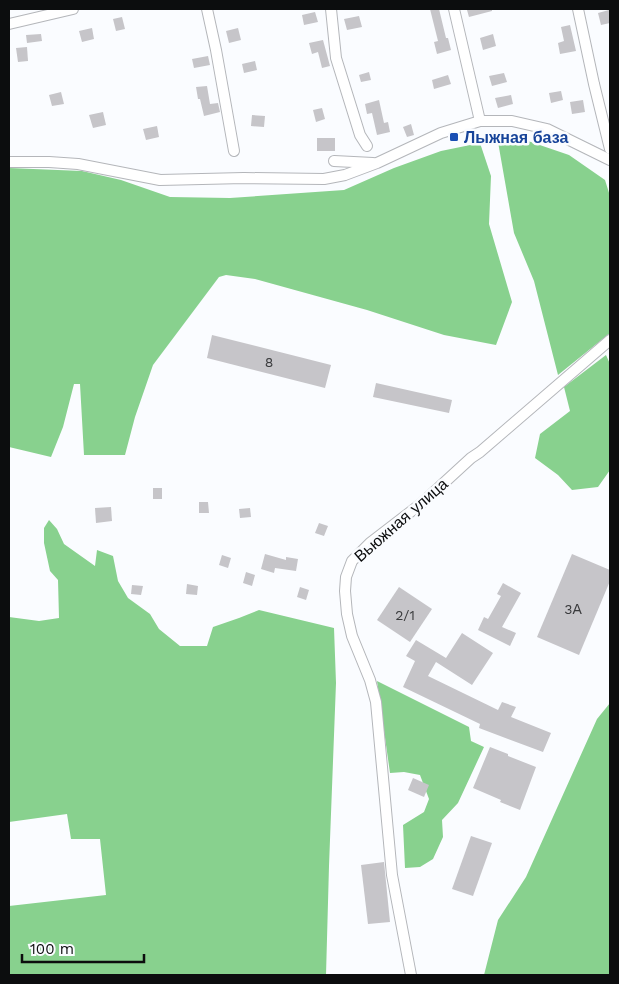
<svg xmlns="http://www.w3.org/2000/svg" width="619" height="984" font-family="'Work Sans',sans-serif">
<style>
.forest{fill:#88d18e}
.building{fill:#c6c5c9}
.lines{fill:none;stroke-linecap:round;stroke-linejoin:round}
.minor-casing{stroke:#b4b6ba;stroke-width:12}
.minor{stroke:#fff;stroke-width:10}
.transit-dot{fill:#1a4fb4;stroke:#fafcff;stroke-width:2}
.labels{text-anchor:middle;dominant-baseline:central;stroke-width:5;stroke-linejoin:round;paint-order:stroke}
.number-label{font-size:14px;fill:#3a3b3d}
.transit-label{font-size:16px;font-weight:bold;fill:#164399;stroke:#fafcff;text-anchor:start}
.street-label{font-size:16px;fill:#0c0d0e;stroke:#fafcff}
</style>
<rect width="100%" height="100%" fill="#fafcff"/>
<g class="forest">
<path d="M528,141L569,155L605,180L610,196V333L558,375L534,281L514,233L498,142Z"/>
<path d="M480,143L491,176L489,224L512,302L496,345L444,335L367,310L255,279L226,275L219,277L153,365L135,417L125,455H84L80,384H74L63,427L51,457L9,447V168L82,171L121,180L170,197L230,198L344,190L394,168L441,151Z"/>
<path d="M606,355L610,364V470L598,487L572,490L558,475L535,458L540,434L570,411L564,387Z"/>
<path d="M49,520L57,529L64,544L95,566L97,550L113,556L118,581L128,598L150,614L159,629L180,646H207L213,627L239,618L259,610L334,628L336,683L329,866L326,975H9V906L106,895L100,839H71L67,814L9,822V617L39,621L59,618L58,580L50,571L44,543V528Z"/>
<path d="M377,681L469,727L471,741L484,747L458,803L442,820L443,837L433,859L420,867L405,868L403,825L424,812L429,799L420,775L404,772L390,773Z"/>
<path d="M610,703V975H484L498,920L526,877L597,719Z"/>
</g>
<g class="building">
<path d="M430,9H439L446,38H448L451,50L437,54L434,42L438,41Z"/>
<path d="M472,9H492V11L469,17L467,10Z"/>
<path d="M609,10L610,23L601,25L598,13Z"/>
<path d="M315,12L318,22L304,25L302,15Z"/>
<path d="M359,16L362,27L347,30L344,19Z"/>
<path d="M122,17L125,29L116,31L113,19Z"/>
<path d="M570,25L576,51L560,54L558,43L564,41L561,27Z"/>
<path d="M92,28L94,39L82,42L79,31Z"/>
<path d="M238,28L241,40L229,43L226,31Z"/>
<path d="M41,34L42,41L27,43L26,35Z"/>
<path d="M493,34L496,46L483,50L480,38Z"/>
<path d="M323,40L330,66L322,68L318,52L312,54L309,43Z"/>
<path d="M27,47L28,61L18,62L16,48Z"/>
<path d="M208,56L210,65L194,68L192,59Z"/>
<path d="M255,61L257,70L244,73L242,64Z"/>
<path d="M369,72L371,80L361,82L359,75Z"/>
<path d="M504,73L507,82L492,86L489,76Z"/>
<path d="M448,75L451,84L434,89L432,80Z"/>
<path d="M207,86L210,104L218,103L220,112L204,116L200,99H198L196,87Z"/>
<path d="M561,91L563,100L551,103L549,93Z"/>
<path d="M61,92L64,104L52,106L49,95Z"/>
<path d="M511,95L513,104L498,108L495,98Z"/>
<path d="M379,100L384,123L388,122L390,132L377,135L372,113L367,114L365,104Z"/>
<path d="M583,100L585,112L572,114L570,102Z"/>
<path d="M322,108L325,119L316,122L313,110Z"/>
<path d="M103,112L106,125L93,128L89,115Z"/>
<path d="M252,115L265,116L264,127L251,126Z"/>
<path d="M411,124L414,135L407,137L403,127Z"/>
<path d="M157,126L159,137L146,140L143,129Z"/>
<rect x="317" y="138" width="18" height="13"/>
<path d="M212,335L331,365L325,388L207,358Z"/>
<path d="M376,383L452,400L449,413L373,397Z"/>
<rect x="153" y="488" width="9" height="11"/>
<path d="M199,502H208L209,513H199Z"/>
<path d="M111,507L112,521L96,523L95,508Z"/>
<path d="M250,508L251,517L240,518L239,509Z"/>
<path d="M319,523L328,526L324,536L315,533Z"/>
<path d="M265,554L286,560V557L298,559L296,571L275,568L274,573L261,569Z"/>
<path d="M572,554L610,570V581L579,655L537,637Z"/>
<path d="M222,555L231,558L228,568L219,565Z"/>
<path d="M246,572L255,575L252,586L243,583Z"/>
<path d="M503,583L521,593L502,627L516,633L510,646L478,630L484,617L488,619L501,596L497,594Z"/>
<path d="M187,584L198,586L197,595L186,594Z"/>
<path d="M132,585L143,586L141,595L131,594Z"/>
<path d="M300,587L309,590L306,600L297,597Z"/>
<path d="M399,587L432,609L410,642L377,620Z"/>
<path d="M462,633L493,653L472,685L436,662L428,676L498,710L502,702L516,707L511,717L551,733L543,752L479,728L480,724L403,687L415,661L406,656L416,640L446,658Z"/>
<path d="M490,747L508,754V756L536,767L520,810L500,802L501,800L473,788Z"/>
<path d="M413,778L429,785L424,797L408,790Z"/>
<path d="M471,836L492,843L473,896L452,889Z"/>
<path d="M384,862L390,922L368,924L361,865Z"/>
</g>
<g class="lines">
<defs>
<g id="minor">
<path d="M207,9L216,50L234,151"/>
<path d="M331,9L336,58L360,135L367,146"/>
<path d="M454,9L480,121"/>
<path d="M578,9L594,84L610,149"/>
<path d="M9,24L73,9"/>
<path d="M334,161L373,163"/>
<path d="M9,162H49L78,164L160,180L244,178L324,179L345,175L377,163L441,133L480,121H512L547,129L610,160"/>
<path d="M411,975L392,875L376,702L370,680L352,636L347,614L345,591L346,577L352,561L370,543L422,503L471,458L480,452L610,340"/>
</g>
</defs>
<use href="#minor" class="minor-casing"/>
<use href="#minor" class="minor"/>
</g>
<rect class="transit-dot" x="449" y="132" width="10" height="10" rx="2.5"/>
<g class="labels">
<g class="number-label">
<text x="269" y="362">8</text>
<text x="573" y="609">3А</text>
<text x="405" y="615">2/1</text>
</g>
<g class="transit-label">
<text x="464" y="137">Лыжная база</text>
</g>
<g class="street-label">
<text transform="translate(401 520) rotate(-41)">Вьюжная улица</text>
</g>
</g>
<rect width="619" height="984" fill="none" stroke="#0c0d0e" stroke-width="20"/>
<path d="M22 954v8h122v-8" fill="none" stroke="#0c0d0e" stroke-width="2.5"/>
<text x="30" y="954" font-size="15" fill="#0c0d0e" stroke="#fafcff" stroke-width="4" paint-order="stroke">100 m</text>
</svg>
